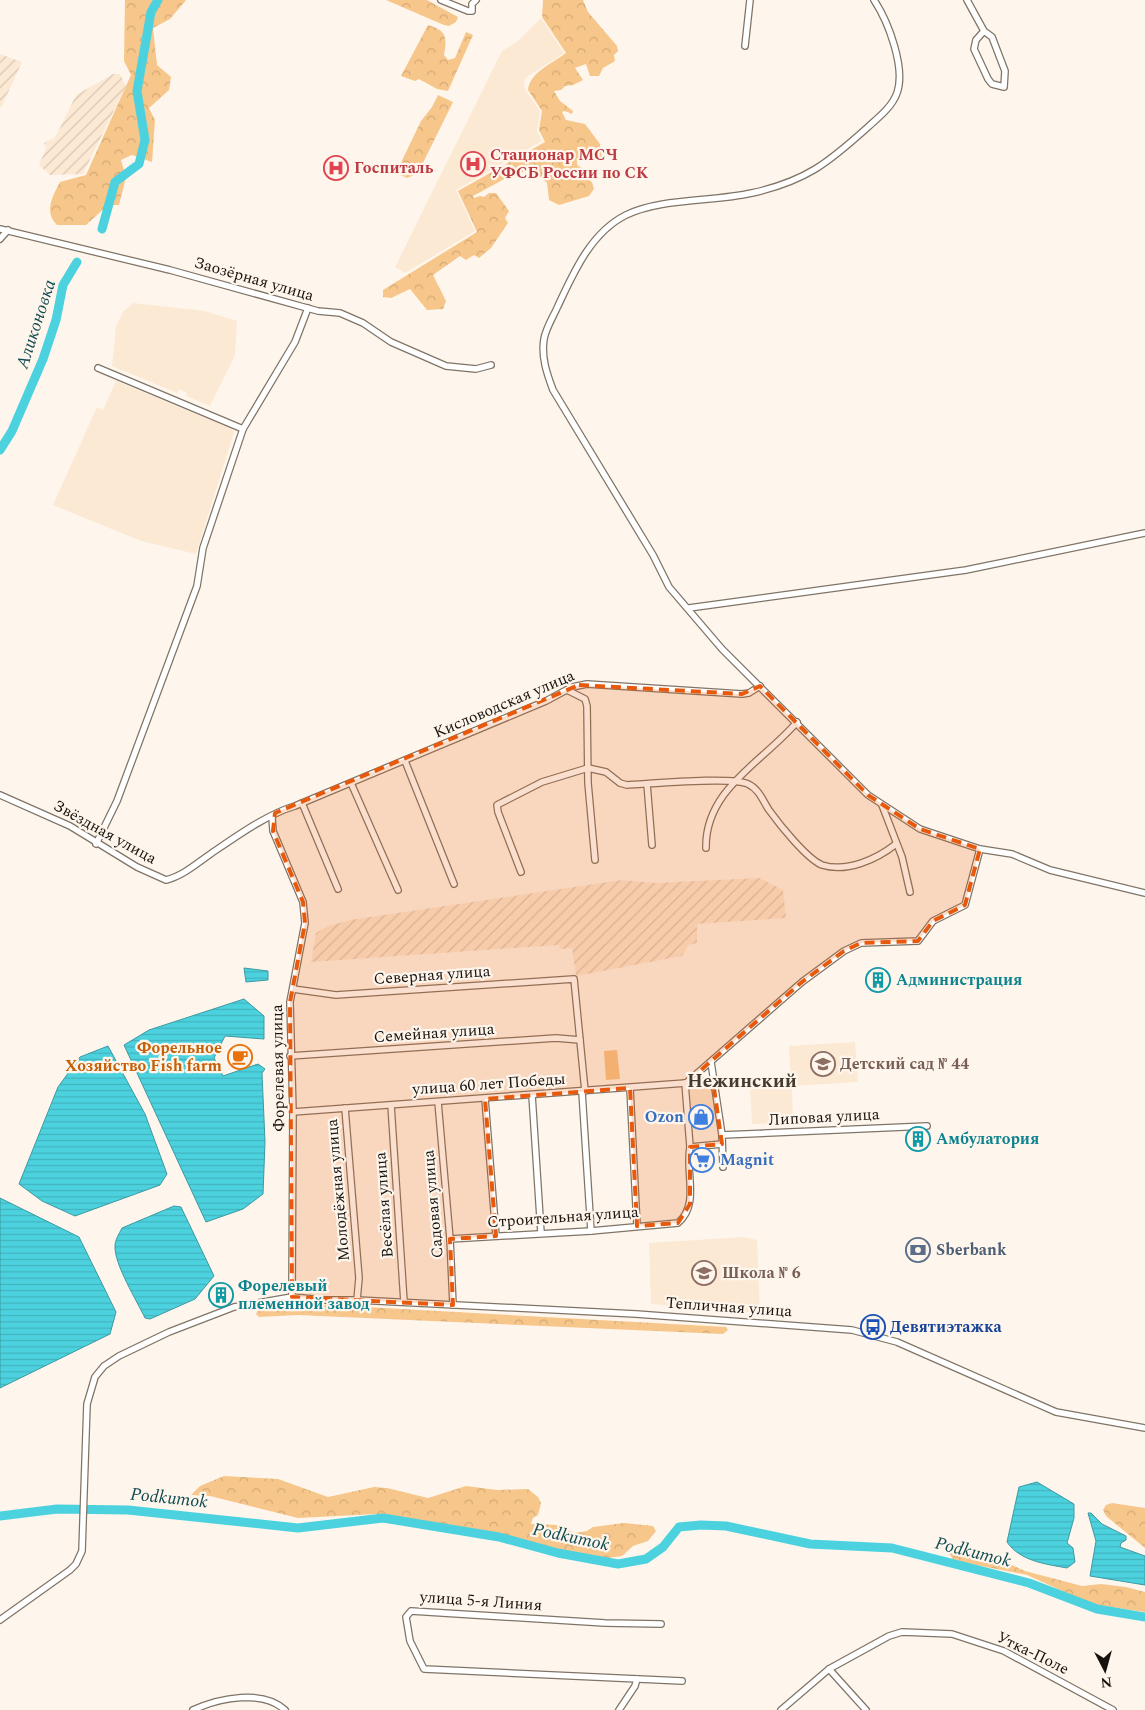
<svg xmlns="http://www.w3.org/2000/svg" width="1145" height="1710" font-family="Spectral,serif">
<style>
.built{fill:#fce9d4}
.industrial{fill:url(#industrial-furrows)}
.green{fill:#f7c68a}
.forest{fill:url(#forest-crowns)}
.water{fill:url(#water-rules);stroke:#3c99a0}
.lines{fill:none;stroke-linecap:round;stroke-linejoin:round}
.river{stroke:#4cd2df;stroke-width:9}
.minor-casing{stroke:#7f7466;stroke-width:8}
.minor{stroke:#fff;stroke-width:5.5}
.marked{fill:#e8590c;fill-opacity:0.2;stroke:#e8590c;stroke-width:4;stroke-dasharray:10 6;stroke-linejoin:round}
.labels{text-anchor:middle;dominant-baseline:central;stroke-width:4.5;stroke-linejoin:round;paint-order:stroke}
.health-label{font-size:16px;font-weight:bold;fill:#be3a42;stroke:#fef6ec;text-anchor:start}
.street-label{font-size:16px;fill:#17130e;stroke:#fef6ec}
.culture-label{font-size:16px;font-weight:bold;fill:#0d838f;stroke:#fef6ec;text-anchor:start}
.food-label{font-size:16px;font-weight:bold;fill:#c56008;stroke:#fef6ec;text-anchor:end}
.education-label{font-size:16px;font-weight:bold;fill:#785e54;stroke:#fef6ec;text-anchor:start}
.shop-label{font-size:16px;font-weight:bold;fill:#366cbe;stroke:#fef6ec;text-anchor:end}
.service-label{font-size:16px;font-weight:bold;fill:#4e5e75;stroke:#fef6ec;text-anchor:start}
.transit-label{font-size:16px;font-weight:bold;fill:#164399;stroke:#fef6ec;text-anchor:start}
.water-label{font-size:18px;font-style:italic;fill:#124c52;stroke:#fef6ec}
.quarter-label{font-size:19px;font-weight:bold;fill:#453a2e;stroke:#fef6ec}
</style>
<defs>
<pattern id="industrial-furrows" width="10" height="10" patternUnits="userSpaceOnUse" patternTransform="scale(1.25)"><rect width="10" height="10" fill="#fce9d4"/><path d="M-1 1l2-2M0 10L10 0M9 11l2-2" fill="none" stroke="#d7c7b5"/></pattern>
<pattern id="forest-crowns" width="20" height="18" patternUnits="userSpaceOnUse" patternTransform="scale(1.25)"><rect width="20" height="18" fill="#f7c68a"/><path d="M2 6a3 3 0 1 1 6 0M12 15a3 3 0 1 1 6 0" fill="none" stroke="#d3a976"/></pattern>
<pattern id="water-rules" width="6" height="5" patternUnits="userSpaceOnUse" patternTransform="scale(1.25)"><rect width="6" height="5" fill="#4cd2df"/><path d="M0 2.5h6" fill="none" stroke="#42b3be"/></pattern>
</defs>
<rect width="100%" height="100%" fill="#fef6ec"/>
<g class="built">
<path d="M541,18L564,53L527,77L524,82L525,89L540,111L537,131L542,141L456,190L475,231L405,273L395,267L502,51L518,41Z"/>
<path d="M133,303L205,311L237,321L235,355L210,406L186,396L187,393L179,389L177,393L112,366L116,326L123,312Z"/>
<path d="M116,381L232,429L234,432L196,554L141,541L53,505L97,407L103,410Z"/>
<path d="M855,1042L858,1082L791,1086L789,1046Z"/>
<path d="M713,1081L719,1117L691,1120L684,1090L686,1083Z"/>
<path d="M792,1088L793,1123L752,1124L750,1089Z"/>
<path d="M743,1237L757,1240L760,1313L651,1304L649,1243Z"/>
</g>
<g class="industrial">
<path d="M0,54L22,62L1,108L0,107Z"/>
<path d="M113,74H120L126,86L83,174L50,175L39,165L46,148L44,143L54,138L58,132L76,95Z"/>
<path d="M759,878L783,890L786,918L697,924V943L688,945L682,956L576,976L572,948L560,949L559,945L311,962L316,933L328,926L350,920L622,880L655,883Z"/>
</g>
<path class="green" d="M617,1050L620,1079L606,1080L604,1051Z"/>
<g class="forest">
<path d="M125,0H186L170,19L153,28L157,65L171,77L169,90L149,108L155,120L152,162L132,155L121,160L126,177L119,205H108L86,225H57C44,212 52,197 60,182L86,175L131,75L124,61Z"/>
<path d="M386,0H427L458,17L456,22L449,26L444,25Z"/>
<path d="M543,0H583L588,12L617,46L618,51L614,55L615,61L603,68L599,76H590L586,64L575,68L583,80L573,85L565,86L561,90L554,91L560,101L573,111L572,114L565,111L562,112L566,120L585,124L600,144L602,157L599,160L584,158L577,161V165L587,171V179L592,182L594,189L589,196L559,205L549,200L547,183L532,169L508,177L473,196L474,198L480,196L484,197L489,193H496L509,211L505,218L508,223L491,248L479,258L474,255L466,260L460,256L433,275L446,301L443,309L427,310L410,289L391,298L383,297V290L477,232L458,191L545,142L539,130L542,111L528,90C530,72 553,63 566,53L542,17Z"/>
<path d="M428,25C445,30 448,36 444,55L448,60L455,58L466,32L473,35L448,91L437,89L419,79L415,81L401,76Z"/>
<path d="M438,95L453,102L418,173L407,178L396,173L421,121L432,107Z"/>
<path d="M294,1303L726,1327L728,1330L723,1334L298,1315L259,1317L256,1314L259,1308Z"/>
<path d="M224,1476L278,1479L328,1497L374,1487L387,1488L428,1498L466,1486L497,1490L528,1489L538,1497L541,1503L538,1515L533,1518L531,1524L557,1525L574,1533L587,1531L593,1527L624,1523L653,1526L656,1531L648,1541L633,1546L622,1556L601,1559L483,1531L459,1532L411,1520L376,1514L298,1518L210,1496L191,1495L200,1486Z"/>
<path d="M1112,1503L1145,1508V1548L1106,1516L1103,1510L1106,1505Z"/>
<path d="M948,1552L981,1560H1001L1025,1571L1082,1586L1101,1584L1126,1587L1145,1592V1612L1091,1604L1027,1575L966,1563L953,1559Z"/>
</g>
<g class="water">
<path d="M244,968L268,971V980L246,982Z"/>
<path d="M244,999L264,1016V1039L225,1036L214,1058L223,1076L258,1064L265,1069L262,1073L265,1142L263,1194L243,1209L206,1222L124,1045L149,1030Z"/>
<path d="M108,1046L145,1114L167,1174L160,1185L75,1216L42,1201L19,1184L58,1087L80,1057Z"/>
<path d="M0,1198L79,1237L116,1312L110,1334L0,1388Z"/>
<path d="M174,1206L181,1207L214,1276L195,1299L150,1319L145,1318C137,1301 114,1264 115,1246C115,1240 119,1234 122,1228Z"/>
<path d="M1037,1482L1074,1504V1518L1067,1543L1073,1548L1075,1562L1067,1568C1045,1564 1020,1561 1007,1542L1019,1487Z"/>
<path d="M1088,1513H1091L1102,1524L1126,1536V1540L1121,1543L1120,1547L1145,1556V1585L1090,1576L1096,1541Z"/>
</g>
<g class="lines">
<g class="river">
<path d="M102,229L115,182L139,164L145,140L137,91L151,12L158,0"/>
<path d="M0,450L12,431L43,359L56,320L63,285L77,262"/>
<path d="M0,1516L57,1509L128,1510L298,1528L383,1518L499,1537L558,1553L618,1564L646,1559L663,1547L679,1527L701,1525L726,1526L810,1544L892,1548L1029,1583L1097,1609L1145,1617"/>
</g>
<defs>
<g id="minor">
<path d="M441,0L468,11H472V4L476,0"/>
<path d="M967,0L984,31L992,37L1005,71L1004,87L992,84L988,79L974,49L976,40L984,31"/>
<path d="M745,46L750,0"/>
<path d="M0,229L170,270L318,311L340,313L363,323L391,342L446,366L476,369L491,365"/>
<path d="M0,239L8,230"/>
<path d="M98,368L243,429"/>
<path d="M689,608L966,570L1145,533"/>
<path d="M567,690L585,699L587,706L588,783L595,860"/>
<path d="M405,761L454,884"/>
<path d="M351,783L398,890"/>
<path d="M647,784L652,845"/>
<path d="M0,795L70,826L137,867L166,880C182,876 195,865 209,855C234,838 267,814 295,806L546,701L572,687L587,684L742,694L749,693L760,686"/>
<path d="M302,803L338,889"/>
<path d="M882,805L902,857L910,892"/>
<path d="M272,817L273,831L303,902L305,923L290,1002L293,1112L292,1297"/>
<path d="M96,844L117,801L197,586L203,548L243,429L295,342L308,308"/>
<path d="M706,848C705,789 763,762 797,722"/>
<path d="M980,849L1012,854L1050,870L1145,893"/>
<path d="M521,872L498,812L497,805L542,782L588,768L606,772L620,783L627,785C649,784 733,776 748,784C759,789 763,801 769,810C779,824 807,859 822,865C847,873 877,859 896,844"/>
<path d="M293,989L336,995L574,979L585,1091"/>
<path d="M290,1056L556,1038L580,1040"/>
<path d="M711,1062L722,1135L723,1167"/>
<path d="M686,1083L802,982L844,951L861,943L918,941L933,921L965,905L980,849L920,829L868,795L722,649L669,587L653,555L553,390C547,374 541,357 544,339C546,328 553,317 557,308C573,274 590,233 626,215C661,198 712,202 752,193C806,181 828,163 868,127C879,117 892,107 897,93C906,68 888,21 874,0"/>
<path d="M630,1088L637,1226"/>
<path d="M582,1092L591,1231"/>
<path d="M532,1095L541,1233"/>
<path d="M485,1099L496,1236"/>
<path d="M438,1102L450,1239L453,1305"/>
<path d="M391,1105L404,1302"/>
<path d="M345,1108L359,1278L357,1300"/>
<path d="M293,1112L713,1081"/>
<path d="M722,1135L927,1126"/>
<path d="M690,1147L722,1144"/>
<path d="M450,1239L591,1231L678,1223C700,1204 685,1173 690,1147L685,1083"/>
<path d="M0,1620L70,1570L76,1564L82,1551L87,1404L95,1377L104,1366L119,1356L169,1332L234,1307L292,1297L323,1300H357L636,1314L852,1330L897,1342L1056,1412L1145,1428"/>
<path d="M661,1624L605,1623L411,1611L406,1617L410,1641L424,1669L682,1681"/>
<path d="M829,1669L866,1710"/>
<path d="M193,1710C219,1698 263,1689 285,1710"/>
<path d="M619,1710L635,1686L637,1679"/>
<path d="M781,1710L829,1669L889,1636L902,1632L952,1634L1004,1651L1113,1710"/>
</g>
</defs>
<use href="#minor" class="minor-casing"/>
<use href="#minor" class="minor"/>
</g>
<path class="marked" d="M579,685L742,694L760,686L868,795L920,829L980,849L965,905L933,921L918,941L861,943L844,951L802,982L686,1083L713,1081L722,1144L690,1147V1204L678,1223L637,1226L630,1088L485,1099L496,1236L450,1239L453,1305L292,1297L290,1002L305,923L303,902L273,831L275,813Z"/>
<defs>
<symbol id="hospital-ring" viewBox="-11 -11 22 22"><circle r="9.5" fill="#fef6ec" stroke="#e0444e" stroke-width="1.5"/><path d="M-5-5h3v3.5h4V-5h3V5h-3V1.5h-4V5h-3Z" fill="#e0444e"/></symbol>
<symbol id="building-ring" viewBox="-11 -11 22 22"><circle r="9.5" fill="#fef6ec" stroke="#0f9aa8" stroke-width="1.5"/><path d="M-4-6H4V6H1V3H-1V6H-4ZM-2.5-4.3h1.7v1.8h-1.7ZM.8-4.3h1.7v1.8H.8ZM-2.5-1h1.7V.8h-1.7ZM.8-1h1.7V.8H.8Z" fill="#0f9aa8"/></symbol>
<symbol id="cafe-ring" viewBox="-11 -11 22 22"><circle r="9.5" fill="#fef6ec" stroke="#e8710a" stroke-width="1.5"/><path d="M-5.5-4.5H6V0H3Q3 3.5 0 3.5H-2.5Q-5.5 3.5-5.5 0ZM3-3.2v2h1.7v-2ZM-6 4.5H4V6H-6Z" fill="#e8710a"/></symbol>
<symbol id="school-ring" viewBox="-11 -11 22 22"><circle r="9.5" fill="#fef6ec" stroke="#8d6e63" stroke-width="1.5"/><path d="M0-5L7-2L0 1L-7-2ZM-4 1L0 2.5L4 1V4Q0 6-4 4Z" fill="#8d6e63"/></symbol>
<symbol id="shop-ring" viewBox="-11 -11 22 22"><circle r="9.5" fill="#fef6ec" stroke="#3f7fe0" stroke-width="1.5"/><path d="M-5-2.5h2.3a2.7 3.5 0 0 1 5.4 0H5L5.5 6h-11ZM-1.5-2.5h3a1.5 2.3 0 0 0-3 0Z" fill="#3f7fe0"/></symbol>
<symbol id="supermarket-ring" viewBox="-11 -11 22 22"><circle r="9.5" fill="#fef6ec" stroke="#3f7fe0" stroke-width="1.5"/><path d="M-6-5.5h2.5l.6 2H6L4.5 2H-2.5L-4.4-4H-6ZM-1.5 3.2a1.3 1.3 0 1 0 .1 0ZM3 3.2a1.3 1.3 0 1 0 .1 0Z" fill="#3f7fe0"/></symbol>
<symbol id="bank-ring" viewBox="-11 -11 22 22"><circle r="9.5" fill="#fef6ec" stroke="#5c6f8a" stroke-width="1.5"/><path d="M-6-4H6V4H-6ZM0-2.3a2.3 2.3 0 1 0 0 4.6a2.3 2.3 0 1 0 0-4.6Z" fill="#5c6f8a"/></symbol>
<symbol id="bus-ring" viewBox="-11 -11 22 22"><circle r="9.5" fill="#fef6ec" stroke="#1a4fb4" stroke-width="1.5"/><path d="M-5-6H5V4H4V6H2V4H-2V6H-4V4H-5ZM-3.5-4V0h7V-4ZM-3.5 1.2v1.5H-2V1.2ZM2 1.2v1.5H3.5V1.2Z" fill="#1a4fb4"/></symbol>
</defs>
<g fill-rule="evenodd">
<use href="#hospital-ring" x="459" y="150" width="28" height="28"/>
<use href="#hospital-ring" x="322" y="154" width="28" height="28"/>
<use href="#building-ring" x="864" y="966" width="28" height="28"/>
<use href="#cafe-ring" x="226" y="1043" width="28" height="28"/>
<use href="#school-ring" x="809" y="1050" width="28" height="28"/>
<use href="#shop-ring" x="687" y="1103" width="28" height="28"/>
<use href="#building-ring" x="904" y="1125" width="28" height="28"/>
<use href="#supermarket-ring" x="688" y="1146" width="28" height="28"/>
<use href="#bank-ring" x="904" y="1236" width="28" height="28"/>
<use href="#school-ring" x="690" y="1259" width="28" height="28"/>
<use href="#building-ring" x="207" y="1281" width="28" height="28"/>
<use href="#bus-ring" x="859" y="1313" width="28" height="28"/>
</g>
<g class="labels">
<g class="health-label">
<text x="490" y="155">Стационар МСЧ<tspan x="490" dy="18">УФСБ России по СК</tspan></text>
<text x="354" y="168">Госпиталь</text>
</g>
<g class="street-label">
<text transform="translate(254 279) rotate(16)">Заозёрная улица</text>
<text transform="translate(504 704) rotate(-23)">Кисловодская улица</text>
<text transform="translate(105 832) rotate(29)">Звёздная улица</text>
<text transform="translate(432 975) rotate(-4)">Северная улица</text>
<text transform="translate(434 1033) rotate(-4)">Семейная улица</text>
<text transform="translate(278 1068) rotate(-91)">Форелевая улица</text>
<text transform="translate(489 1084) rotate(-4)">улица 60 лет Победы</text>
<text transform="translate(824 1117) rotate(-3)">Липовая улица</text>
<text transform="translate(338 1190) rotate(-95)">Молодёжная улица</text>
<text transform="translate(433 1204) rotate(-95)">Садовая улица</text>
<text transform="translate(384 1205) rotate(-94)">Весёлая улица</text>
<text transform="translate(563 1217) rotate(-4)">Строительная улица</text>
<text transform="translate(729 1307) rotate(4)">Тепличная улица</text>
<text transform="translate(481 1601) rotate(4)">улица 5-я Линия</text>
<text transform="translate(1033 1653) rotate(26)">Утка-Поле</text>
</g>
<g class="culture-label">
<text x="896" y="980">Администрация</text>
<text x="936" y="1139">Амбулатория</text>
<text x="238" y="1286">Форелевый<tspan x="238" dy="18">племенной завод</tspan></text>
</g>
<g class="food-label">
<text x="222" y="1048">Форельное<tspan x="222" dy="18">Хозяйство Fish farm</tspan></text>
</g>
<g class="education-label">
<text x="840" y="1064">Детский сад № 44</text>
<text x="722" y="1273">Школа № 6</text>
</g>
<g class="shop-label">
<text x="684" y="1117">Ozon</text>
<text x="720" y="1160" text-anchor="start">Magnit</text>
</g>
<g class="service-label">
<text x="936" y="1250">Sberbank</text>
</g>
<g class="transit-label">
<text x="890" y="1327">Девятиэтажка</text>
</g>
<g class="water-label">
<text transform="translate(36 324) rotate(-72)">Аликоновка</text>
<text transform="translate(169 1498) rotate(6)">Podkumok</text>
<text transform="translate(571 1537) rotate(12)">Podkumok</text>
<text transform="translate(973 1552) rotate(14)">Podkumok</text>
</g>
<g class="quarter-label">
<text x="742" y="1081">Нежинский</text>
</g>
</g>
<g transform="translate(1105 1670) rotate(174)" stroke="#fef6ec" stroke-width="4" paint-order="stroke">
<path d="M0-4L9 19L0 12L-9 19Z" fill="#17130e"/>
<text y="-8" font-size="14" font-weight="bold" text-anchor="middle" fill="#17130e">N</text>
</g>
</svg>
